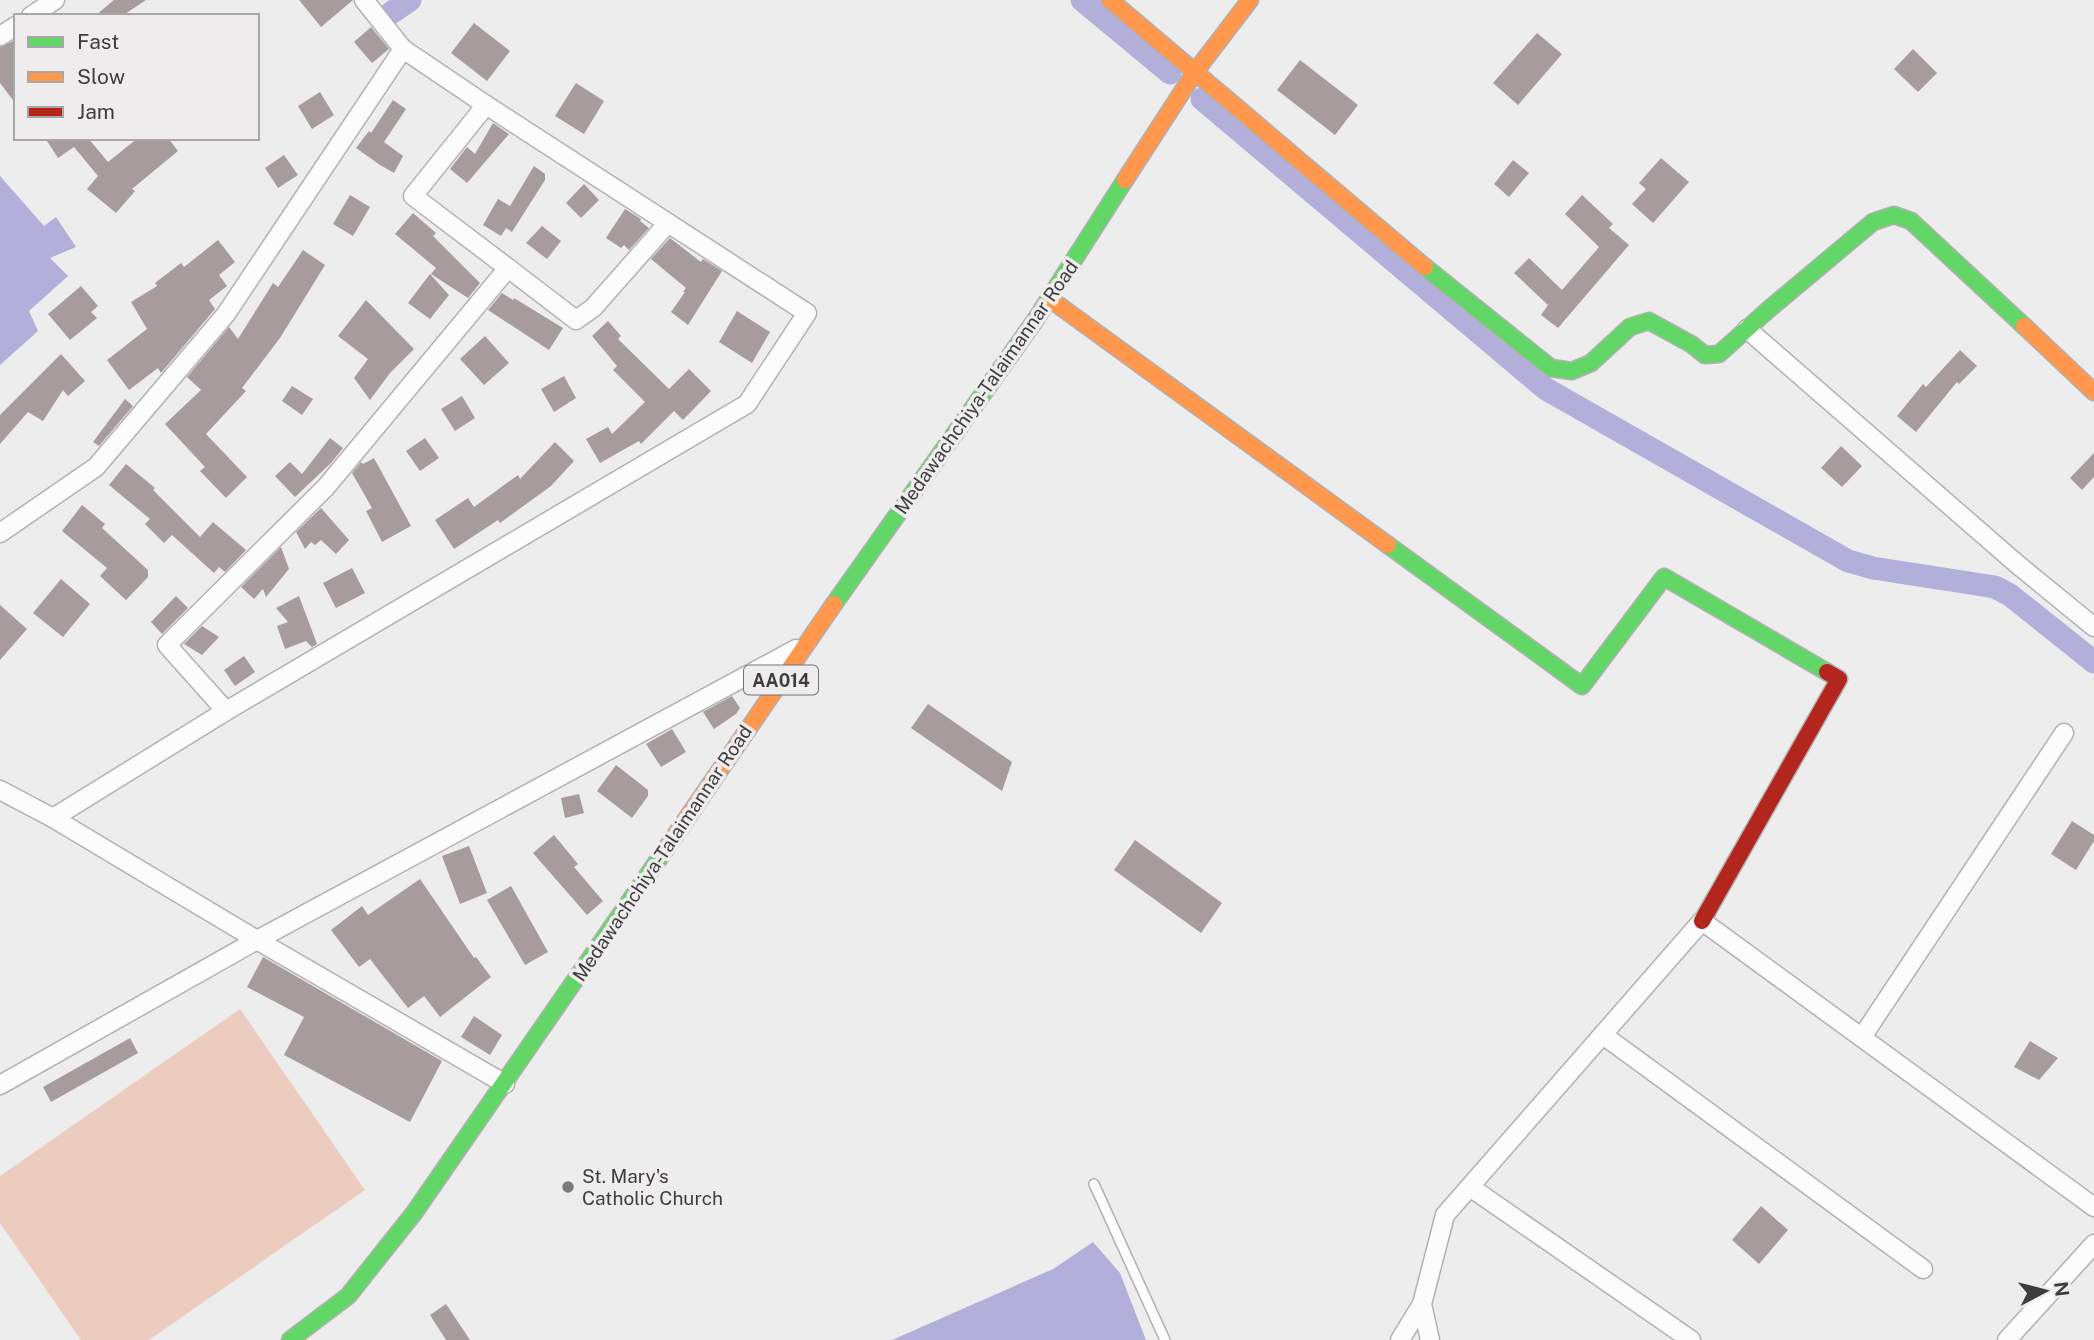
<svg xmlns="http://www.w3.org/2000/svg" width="2094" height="1340" font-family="'Public Sans',sans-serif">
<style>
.green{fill:#ecccbe}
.water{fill:#b2b0da}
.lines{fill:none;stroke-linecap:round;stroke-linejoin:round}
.canal{stroke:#b2b0da;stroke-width:23}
.building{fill:#a89b9d}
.lane-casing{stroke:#b2b0b2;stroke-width:12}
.street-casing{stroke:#b2b0b2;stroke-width:21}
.fast-casing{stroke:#b2b0b2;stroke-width:19}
.slow-casing{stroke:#b2b0b2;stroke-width:19}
.jam-casing{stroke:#b2b0b2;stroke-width:19}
.lane{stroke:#fcfcfc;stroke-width:9}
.street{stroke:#fcfcfc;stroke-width:18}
.fast{stroke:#63d668;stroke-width:16}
.slow{stroke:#ff974d;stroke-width:16}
.jam{stroke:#b3261e;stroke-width:16}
.poi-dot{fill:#7c7b7b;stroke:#efecee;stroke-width:2.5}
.labels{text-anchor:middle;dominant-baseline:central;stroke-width:7;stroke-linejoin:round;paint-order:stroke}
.shield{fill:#efecee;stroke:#737272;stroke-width:2}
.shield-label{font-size:18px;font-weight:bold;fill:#3e3d3d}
.street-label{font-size:19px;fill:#3e3d3d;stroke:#efecee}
.poi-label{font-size:19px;fill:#3e3d3d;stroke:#efecee;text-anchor:start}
</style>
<rect width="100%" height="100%" fill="#eeedee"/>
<path class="green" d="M240,1009L365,1190L149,1340H81L0,1223V1176Z"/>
<g class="water">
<path d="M0,176L44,226L56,217L76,247L50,258L68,276L29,311L38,331L0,365Z"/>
<path d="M1093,1242L1120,1273L1146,1340H892L1053,1269Z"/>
</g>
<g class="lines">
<g class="canal">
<path d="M1082,0L1170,73"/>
<path d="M391,13L410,0"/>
<path d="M1202,99L1546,389L1848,561L1873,568L1995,587L2010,595L2094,662"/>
</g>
</g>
<g class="building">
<path d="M114,0H146L122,16H95Z"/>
<path d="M299,0H353L321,27Z"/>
<path d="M474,23L510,51L487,81L451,53Z"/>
<path d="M371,27L389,49L372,63L354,42Z"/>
<path d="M1537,33L1562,54L1518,105L1493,83Z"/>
<path d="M16,40V104L0,83V47Z"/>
<path d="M1913,49L1937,73L1918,92L1894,69Z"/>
<path d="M1300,60L1358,105L1335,135L1277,90Z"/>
<path d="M576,83L604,101L584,134L555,116Z"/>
<path d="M320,92L334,115L312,129L298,106Z"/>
<path d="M393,100L406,109L384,142L403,156L394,173L380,165L356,148L369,131L371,133Z"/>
<path d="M493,123L509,134L467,183L450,169L467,147L475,154Z"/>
<path d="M45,138H88L108,162L138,138H168L178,151L132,189L135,191L116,213L87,189L98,176L74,147L58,158Z"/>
<path d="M284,155L298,175L278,188L265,168Z"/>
<path d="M1661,158L1689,182L1653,223L1632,204L1646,189L1639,183Z"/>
<path d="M1513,160L1529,173L1509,197L1494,184Z"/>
<path d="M534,166L545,174V180L512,232L506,228L501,236L483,225L498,199L510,206Z"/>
<path d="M584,184L599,200L581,218L566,203Z"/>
<path d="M350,195L370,207L353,236L333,224Z"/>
<path d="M1582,195L1613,224L1609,228L1629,245L1558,328L1541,315L1548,305L1514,273L1529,258L1562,290L1599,247L1565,214Z"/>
<path d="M625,209L641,219L640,221L649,228L629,250L624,245L621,248L606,238Z"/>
<path d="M413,213L436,233L433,236L480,283L468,298L431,274L436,268L395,234Z"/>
<path d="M542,226L561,241L547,259L526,243Z"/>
<path d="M670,238L701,262L703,259L722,271L688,325L671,312L685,292H683L686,288L651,259Z"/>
<path d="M218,240L235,262L219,275L227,286L209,300L215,309L161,373L158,368L129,390L107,360L147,329L131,302L157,286L155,283L181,263L184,267Z"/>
<path d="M303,250L325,265L280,338L242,388L246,391L206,434L247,477L226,498L200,471L205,467L165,424L201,390L187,377L229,327L238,339L273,283L278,287Z"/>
<path d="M430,274L449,295L430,319L408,303Z"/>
<path d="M81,286L98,306L91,312L97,318L70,340L48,314Z"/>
<path d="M502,293L513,300L514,298L563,328L549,350L488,310Z"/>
<path d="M366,300L414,349L390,373L370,400L354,378L368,359L338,336Z"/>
<path d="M737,311L770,332L752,363L719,342Z"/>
<path d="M608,321L621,336L618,339L669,389L689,369L711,391L683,420L674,411L641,444L639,441L600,463L586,439L608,427L612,434L645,402L613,370L617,366L592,336Z"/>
<path d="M485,336L509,363L484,385L460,359Z"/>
<path d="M1960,350L1977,366L1959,384L1957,382L1916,432L1897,416L1923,384L1926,387Z"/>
<path d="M61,354L85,381L68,396L63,390L43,421L28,412L0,444V415Z"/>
<path d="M564,376L576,398L554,412L541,389Z"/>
<path d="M292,386L313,399L302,415L282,401Z"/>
<path d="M462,396L475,418L455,431L441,409Z"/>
<path d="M125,399L133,406L99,446L93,442Z"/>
<path d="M330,438L343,448L331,463L295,497L275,476L290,462L302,474Z"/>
<path d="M425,438L439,458L420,471L406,451Z"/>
<path d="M555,442L574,461L551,486L500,523L498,520L454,549L435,520L468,498L474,507L518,475L520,479Z"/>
<path d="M1841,446L1862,466L1842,487L1821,468Z"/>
<path d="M2094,453V477L2082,490L2070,478Z"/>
<path d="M374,458L411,526L382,542L366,511L372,508L352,473L361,462L363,464Z"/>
<path d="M126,464L155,488L153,490L200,537L213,522L246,550L225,572L219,567L214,573L172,535L164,543L145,524L150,519L109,485Z"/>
<path d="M82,505L105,524L102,528L148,570V577L126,600L100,576L107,568L62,531Z"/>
<path d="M321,508L349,540L336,554L321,540L315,545L311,542L305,549L296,532Z"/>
<path d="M281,547L289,569L266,597L263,589L254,599L241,587Z"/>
<path d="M352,568L365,593L336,608L323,583Z"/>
<path d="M61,579L90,604L63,637L33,613Z"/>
<path d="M176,596L188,608L162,634L151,622Z"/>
<path d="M299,596L317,644L312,647L306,641L285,649L277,626L288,622L276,608Z"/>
<path d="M0,605L27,629L0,660Z"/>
<path d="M202,626L219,637L202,655L184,644Z"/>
<path d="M244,656L255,672L235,686L224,670Z"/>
<path d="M732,696L740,708L736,714L714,729L703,712Z"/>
<path d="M928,704L1012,762L1002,791L911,728Z"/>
<path d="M672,729L686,752L661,767L646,744Z"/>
<path d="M616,765L648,790V796L632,818L597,791Z"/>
<path d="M579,794L584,813L565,818L561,798Z"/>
<path d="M2072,821L2094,835V841L2076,870L2051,854Z"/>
<path d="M554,835L578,864L574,867L603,901L587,915L533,853Z"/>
<path d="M1135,840L1222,903L1201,933L1114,870Z"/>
<path d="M469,846L487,893L460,904L442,856Z"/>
<path d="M420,879L474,958L476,957L491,977L440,1017L424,996L408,1008L370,959L359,967L331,930L362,906L368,915Z"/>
<path d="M511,886L548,952L525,965L487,900Z"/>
<path d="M263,957L442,1061L410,1122L284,1055L304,1017L247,987Z"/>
<path d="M474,1016L502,1035L490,1055L461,1037Z"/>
<path d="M130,1038L138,1053L51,1102L43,1087Z"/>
<path d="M2030,1041L2058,1058L2039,1080L2014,1067Z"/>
<path d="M1761,1206L1788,1230L1759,1264L1732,1240Z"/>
<path d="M446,1304L470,1340H446L430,1315Z"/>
</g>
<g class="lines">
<defs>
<path id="lane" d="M1094,1184L1165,1340"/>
<g id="street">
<path d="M31,16L55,0"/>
<path d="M0,36L16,26"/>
<path d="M508,268L576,320L593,308L668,223"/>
<path d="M1747,329L2017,564L2094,627"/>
<path d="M0,533L96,467L226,314L403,49L364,0"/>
<path d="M226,711L747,404L807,313L486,105"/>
<path d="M0,790L53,818L257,940L0,1085"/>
<path d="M53,818L226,711L167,645L326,487L508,268L413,196L486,105L403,49"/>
<path d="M257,940L796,649"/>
<path d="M257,940L505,1084"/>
<path d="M1603,1035L1923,1269"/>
<path d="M1862,1037L2064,733"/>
<path d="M1470,1187L1691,1340"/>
<path d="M1400,1340L1422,1304"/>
<path d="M1430,1340L1422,1304L1445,1215L1702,921L2094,1207"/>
<path d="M2007,1340L2094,1244"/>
</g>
<g id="fast">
<path d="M1425,267L1551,368L1572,371L1591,363L1630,327L1649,321L1691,344L1705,355L1719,354L1768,310L1873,222L1894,215L1911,221L2024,326"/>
<path d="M1388,545L1582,686L1664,577L1827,672"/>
<path d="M834,604L1036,319L1125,180"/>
<path d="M290,1340L348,1296L414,1213L663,853"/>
</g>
<g id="slow">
<path d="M1110,0L1425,267"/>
<path d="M1125,180L1195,72L1250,0"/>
<path d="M1050,299L1388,545"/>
<path d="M2024,326L2094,392"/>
<path d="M663,853L834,604"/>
</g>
<path id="jam" d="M1702,921L1839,679L1827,672"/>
</defs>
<use href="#lane" class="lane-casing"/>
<use href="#street" class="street-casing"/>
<use href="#fast" class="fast-casing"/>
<use href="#slow" class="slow-casing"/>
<use href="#jam" class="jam-casing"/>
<use href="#lane" class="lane"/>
<use href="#street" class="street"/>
<use href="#fast" class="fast"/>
<use href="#slow" class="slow"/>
<use href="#jam" class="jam"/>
</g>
<circle class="poi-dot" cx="568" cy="1187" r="7"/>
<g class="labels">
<rect class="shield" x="744" y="665.5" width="74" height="29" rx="5"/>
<g class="shield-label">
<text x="781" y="680">AA014</text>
</g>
<g class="street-label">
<text transform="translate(986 387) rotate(-55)">Medawachchiya-Talaimannar Road</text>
<text transform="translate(662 853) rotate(-56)">Medawachchiya-Talaimannar Road</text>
</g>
<g class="poi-label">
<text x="582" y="1176">St. Mary's<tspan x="582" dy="22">Catholic Church</tspan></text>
</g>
</g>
<rect x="14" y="14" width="245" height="126" fill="#efecee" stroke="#a8a6a7" stroke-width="2"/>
<rect x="28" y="37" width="35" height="10" fill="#63d668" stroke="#a8a6a7" stroke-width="2"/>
<text x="77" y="49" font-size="21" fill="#3e3d3d">Fast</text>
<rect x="28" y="72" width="35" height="10" fill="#ff974d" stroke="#a8a6a7" stroke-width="2"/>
<text x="77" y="84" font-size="21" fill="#3e3d3d">Slow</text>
<rect x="28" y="107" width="35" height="10" fill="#b3261e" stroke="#a8a6a7" stroke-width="2"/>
<text x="77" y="119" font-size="21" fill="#3e3d3d">Jam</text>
<g transform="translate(2045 1291) rotate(83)" stroke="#efecee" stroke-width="5" paint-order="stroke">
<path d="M0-5L12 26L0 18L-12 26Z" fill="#3e3d3d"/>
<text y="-10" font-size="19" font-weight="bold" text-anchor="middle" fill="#3e3d3d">N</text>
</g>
</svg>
